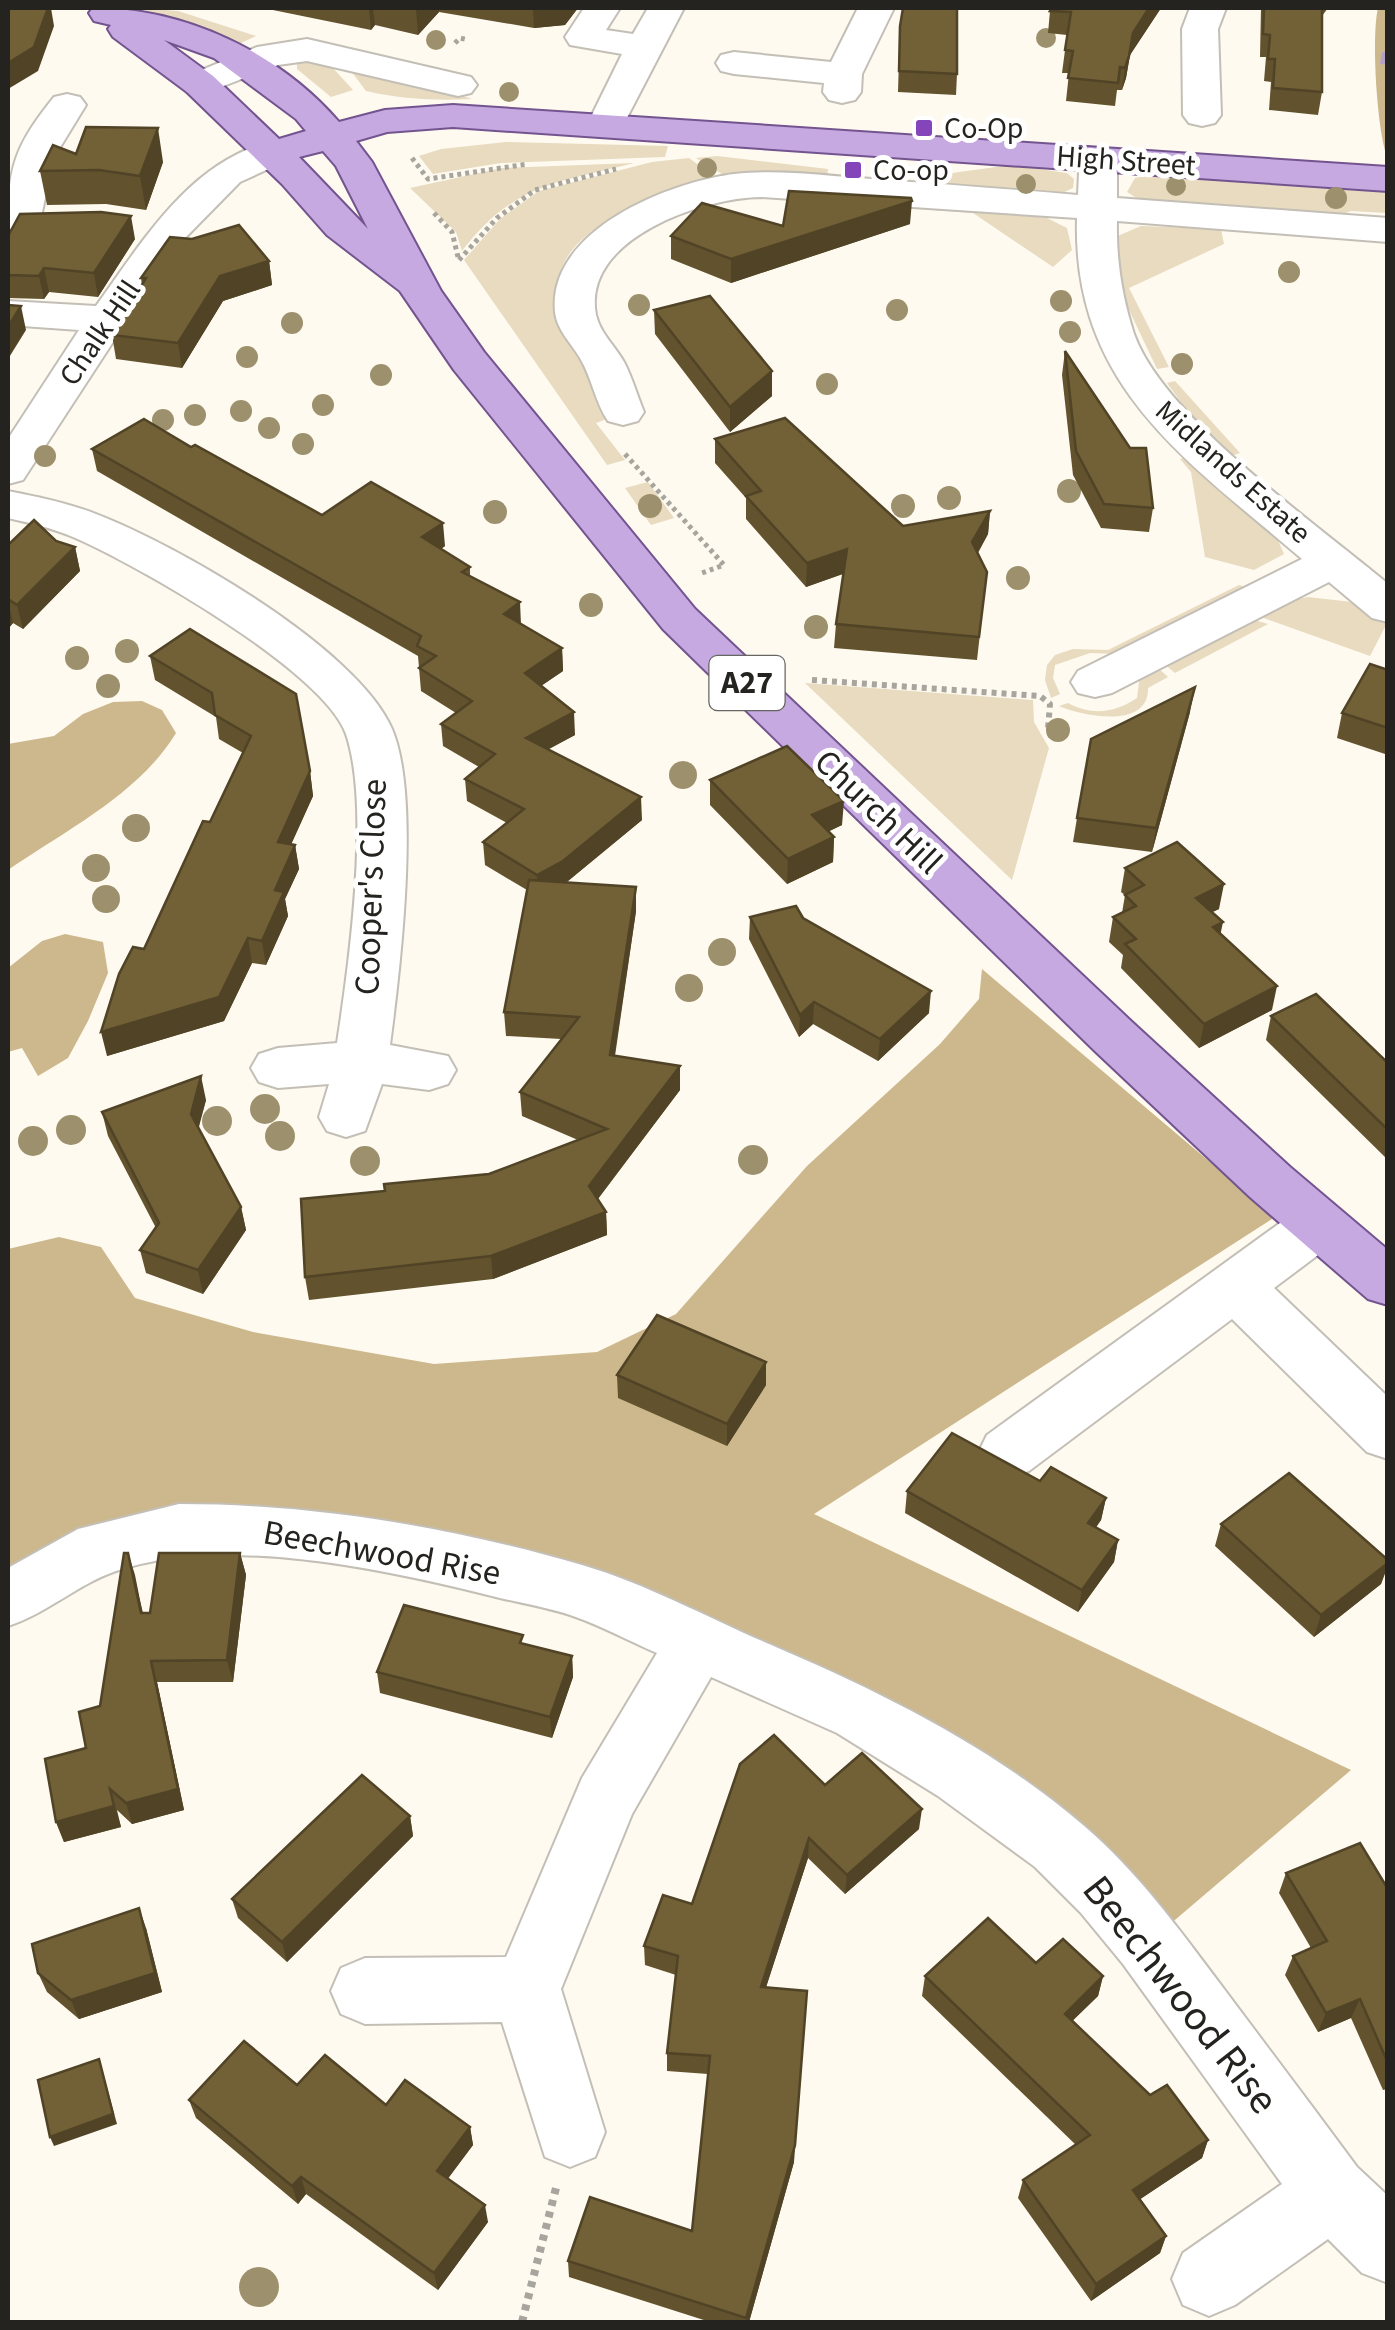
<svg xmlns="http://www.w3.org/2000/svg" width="1395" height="2330" font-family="'Source Sans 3',sans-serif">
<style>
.green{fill:#e8dbbf}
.forest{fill:#ccb88c}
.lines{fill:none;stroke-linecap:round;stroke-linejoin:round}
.stream{fill:#b4a0ca;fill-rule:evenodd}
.minor-casing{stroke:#c3bfb6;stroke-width:4}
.major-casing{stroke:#73548f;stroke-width:4}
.path-far2{stroke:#a7a59d;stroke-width:5;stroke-dasharray:4 4;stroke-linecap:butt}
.path-far1{stroke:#a7a59d;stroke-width:6;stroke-dasharray:5 5;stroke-linecap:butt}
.path{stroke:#a7a59d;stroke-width:8;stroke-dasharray:6 6;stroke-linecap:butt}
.minor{fill:#fff;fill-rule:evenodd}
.major{fill:#c5a9e0;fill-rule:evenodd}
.tree{fill:#9d906c}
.wall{fill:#62532e}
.shaded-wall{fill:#504326}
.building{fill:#726036;stroke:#504326;stroke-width:2.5}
.poi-dot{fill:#8545ba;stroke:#fff;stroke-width:4}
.labels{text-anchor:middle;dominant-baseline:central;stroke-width:10;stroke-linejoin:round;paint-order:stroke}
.far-poi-label{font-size:30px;fill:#24231f;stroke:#fff;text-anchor:start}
.far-street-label{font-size:30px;fill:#24231f;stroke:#fff}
.shield{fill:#fff;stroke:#666562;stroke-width:2.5}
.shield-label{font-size:32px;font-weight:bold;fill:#24231f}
.street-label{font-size:35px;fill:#24231f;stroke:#fff}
.near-street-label{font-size:42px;fill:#24231f;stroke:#fff}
</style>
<rect width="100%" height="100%" fill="#fefaf0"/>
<g class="green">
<path d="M139,8L178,11L256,36L239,44Z"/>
<path d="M310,60L332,67L353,90L331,97L297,69V63Z"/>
<path d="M351,71L457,94L472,99C435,101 402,99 366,91Z"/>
<path d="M506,142L668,146L665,157L501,163L433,174L419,156L441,149Z"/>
<path d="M717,156L828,169L827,177L730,179L696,158Z"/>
<path d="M689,158L722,182C663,196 543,224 558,307L615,416L596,423L625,460L607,465L464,260L500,219L539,191L652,162Z"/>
<path d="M634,163C557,183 514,183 462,251L456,232L410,188L502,168Z"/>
<path d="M1011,165L1067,173L1074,179L1073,188L1054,197L938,188L937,175Z"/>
<path d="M1147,175L1387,192V213L1351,211L1336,217L1147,205L1127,192L1135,178Z"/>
<path d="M906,203L1037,213L1067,228L1072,250L1053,267L973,213L905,208Z"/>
<path d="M1141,226L1221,229L1224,244L1129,288L1169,367L1157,369L1119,289L1113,238Z"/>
<path d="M1175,381L1240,453L1231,456L1189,413L1167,383Z"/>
<path d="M1187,457L1277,538L1284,554L1254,570L1205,557L1191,472L1180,459Z"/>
<path d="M648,482L674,518L651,525L625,488Z"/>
<path d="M1239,585L1251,589L1118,654L1090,653L1055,665L1053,678L1060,694L1051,698L1045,680L1047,665L1055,655L1073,649L1108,650Z"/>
<path d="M1308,597L1352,602L1387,623L1370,656L1258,616L1289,601Z"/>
<path d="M1251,619L1268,624L1175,673L1163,663Z"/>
<path d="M1156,666L1168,677L1148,688C1149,730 1082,716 1059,706L1068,703C1093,716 1114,713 1137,698L1140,675Z"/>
<path d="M805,683L1033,700L1034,722L1049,748L1012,880Z"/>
</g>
<g class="forest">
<path d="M1378,8H1387V157C1377,131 1371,37 1378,8Z"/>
<path d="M142,701L162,710L176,733C139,794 66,830 8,870V744L54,736L83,714L113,702Z"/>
<path d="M65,934L103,942L108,973L88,1021L68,1058L38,1076L22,1048L8,1052V968L42,941Z"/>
<path d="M982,969L1275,1217L814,1514L1351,1770L1162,1931L961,1775L453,1560L100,1548L8,1599V1249L59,1237L101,1247L135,1298L253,1332L434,1364L597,1352L676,1314L807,1166L940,1044L979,999Z"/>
</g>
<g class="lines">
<path class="stream" d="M1388,50V65L1380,64L1382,53Z"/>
<defs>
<g id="minor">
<path d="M584,8H620L606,30L633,34L648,8H684L619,133L606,136L593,133L587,125L622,54L570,45L565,37Z"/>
<path d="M858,8H894L862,74L861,92L855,100L842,103L829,100L823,92L824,83L734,74L721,71L716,63L721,55L734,52L831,62Z"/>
<path d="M1190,8H1226L1218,29L1221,115L1215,123L1202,126L1189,123L1183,115L1182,29Z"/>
<path d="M307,39L471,77L477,85L471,93L458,96L307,61L278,65L200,95L187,92L181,84L187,76L257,47Z"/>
<path d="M67,94L80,97L86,105L53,159L40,222L34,230L20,234L8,231C8,167 14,147 54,97Z"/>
<path d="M272,141L286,145L291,153L286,161L240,182L186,237L126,322L23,480L8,484V439L79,330L8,325V301L96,306C143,241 189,162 272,141Z"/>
<path d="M1098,160L1112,164L1117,172V198L1388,218V242L1117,221C1116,259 1122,297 1134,334C1163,417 1318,525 1388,584V622L1372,618L1329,582L1112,693L1095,697L1078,693L1071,682L1078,671L1302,559C1187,460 1072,387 1077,218L762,197C705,197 581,238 596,315C600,333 615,346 624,362C632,377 637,395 644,412L638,421L623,425L608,421C595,402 592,378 580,358C571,343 557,330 555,312C547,230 670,182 734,174C779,169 827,176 872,179C940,184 1009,189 1078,195L1079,172L1084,164Z"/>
<path d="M8,491C38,497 68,503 96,514C177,545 357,648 392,729C421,797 400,970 390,1045L448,1056L456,1070L448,1084L429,1090L382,1084L365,1131L346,1137L327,1131L319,1117L329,1084L278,1088L259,1082L251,1068L259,1054L278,1048L337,1043C349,965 371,807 346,734C324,671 136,564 73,537C52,528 30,523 8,518Z"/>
<path d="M1318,1203L1338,1210L1346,1225L1338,1240L1274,1288L1388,1397V1459L1367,1452L1232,1319L1029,1471L1008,1478L987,1471L978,1453L987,1435L1298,1210Z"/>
<path d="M179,1504C315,1504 451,1527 582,1565C647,1584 708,1618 769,1644C879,1691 991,1746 1083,1825C1137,1871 1179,1929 1221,1985C1266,2045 1312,2106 1357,2167L1388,2196V2283L1362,2273L1328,2239L1235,2305L1209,2316L1183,2305L1172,2279L1183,2253L1282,2184L1123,1964L1081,1913L1035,1867L938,1796L837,1733L711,1677L632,1814L561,1989L605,2132L595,2157L570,2167L545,2157L502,2022L365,2024L341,2014L331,1991L341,1968L365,1958L506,1957L582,1778L657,1653C629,1641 602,1626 573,1616C547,1607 519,1603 492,1596C384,1569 223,1534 116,1571C78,1584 46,1614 8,1626V1568L78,1529Z"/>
</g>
<path id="major" d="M93,8C185,8 278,52 339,122L385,110L453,105L1388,167V191L453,127L387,132L356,141L372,162L441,291L484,352L695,609L1133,1023L1290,1167L1388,1250V1305L1368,1299L1250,1197L1095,1051L663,629L454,370L400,291L327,235L282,184L187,92L113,37L108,29L111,25L94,21L89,13ZM164,40L214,58L296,119L306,131L279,139L213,76ZM323,151L336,166L368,229L299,157Z"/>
</defs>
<use href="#minor" class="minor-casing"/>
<use href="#major" class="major-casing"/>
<g class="path-far2">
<path d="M455,43L460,38L468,40"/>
<path d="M412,158L428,179L528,164"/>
<path d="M434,213L452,232L458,257"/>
<path d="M459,260L497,218L535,190L616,169"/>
<path d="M625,454L724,565L702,573"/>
</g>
<path class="path-far1" d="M812,680L1040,696L1050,704L1048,729L1052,739"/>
<path class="path" d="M522,2322L556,2188"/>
<use href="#minor" class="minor"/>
<use href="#major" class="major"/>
</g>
<g class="tree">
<circle cx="1046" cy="38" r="10"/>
<circle cx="436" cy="40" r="10"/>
<circle cx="509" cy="92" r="10"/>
<circle cx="707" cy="168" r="10"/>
<circle cx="1026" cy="184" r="10"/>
<circle cx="1176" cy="186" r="10"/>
<circle cx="1336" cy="198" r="11"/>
<circle cx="1289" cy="272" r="11"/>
<circle cx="1061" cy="301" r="11"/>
<circle cx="639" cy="305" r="11"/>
<circle cx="897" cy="310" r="11"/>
<circle cx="292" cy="323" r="11"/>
<circle cx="1070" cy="332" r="11"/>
<circle cx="247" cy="357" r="11"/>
<circle cx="1182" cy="364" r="11"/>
<circle cx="381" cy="375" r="11"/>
<circle cx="827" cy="384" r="11"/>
<circle cx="323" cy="405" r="11"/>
<circle cx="241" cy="411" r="11"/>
<circle cx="195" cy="415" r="11"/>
<circle cx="163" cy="420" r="11"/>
<circle cx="269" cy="428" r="11"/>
<circle cx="303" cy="444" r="11"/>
<circle cx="45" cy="456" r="11"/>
<circle cx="1069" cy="491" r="12"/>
<circle cx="949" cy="498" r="12"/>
<circle cx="650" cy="506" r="12"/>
<circle cx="903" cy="506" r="12"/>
<circle cx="495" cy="512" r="12"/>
<circle cx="1018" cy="578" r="12"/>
<circle cx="591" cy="605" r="12"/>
<circle cx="816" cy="627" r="12"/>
<circle cx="127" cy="651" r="12"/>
<circle cx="77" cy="658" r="12"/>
<circle cx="108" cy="686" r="12"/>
<circle cx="1058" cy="730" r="12"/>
<circle cx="683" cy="775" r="14"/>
<circle cx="136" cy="828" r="14"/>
<circle cx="96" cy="868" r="14"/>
<circle cx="106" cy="899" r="14"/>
<circle cx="722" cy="952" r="14"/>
<circle cx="689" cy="988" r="14"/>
<circle cx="265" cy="1109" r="15"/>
<circle cx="217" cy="1121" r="15"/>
<circle cx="71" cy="1130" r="15"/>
<circle cx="280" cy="1136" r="15"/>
<circle cx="33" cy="1141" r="15"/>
<circle cx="753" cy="1160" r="15"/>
<circle cx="365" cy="1161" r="15"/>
<circle cx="259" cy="2287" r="20"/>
</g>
<g class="wall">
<path d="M263,8H578L565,25L534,28L439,12L418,35L375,25L371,30Z"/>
<path d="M1161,8L1130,55L1126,78L1122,90H1117L1115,106L1066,101L1069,73H1062L1067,35L1048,33L1050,11Z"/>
<path d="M1261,8H1328L1322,16V92L1318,115L1269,110L1271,82L1264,81L1266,57H1260Z"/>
<path d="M900,26L957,74L956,95L898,92Z"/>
<path d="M76,154L163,162L146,210L106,204L47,205L40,171Z"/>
<path d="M910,224L731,283L671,259V236L783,226Z"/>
<path d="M8,236L135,239L98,297L49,292L44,299L8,298Z"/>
<path d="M269,261L272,285L223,301L182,368L116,359L112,335L142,286L141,278Z"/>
<path d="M654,310L772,396L730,432L655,334Z"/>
<path d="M1065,351L1153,508L1149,532L1101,528L1073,475L1062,375Z"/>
<path d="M715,439L903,526L990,511L988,534L978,553L987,572L977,660L834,648L836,624L843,574L806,587L746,519V498L715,463Z"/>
<path d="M191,447L322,515L445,546L441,549L470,567V576L521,624L562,648L563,671L541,686L575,735L548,749L642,820L567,882L636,887V911L615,1056L680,1090L598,1199L606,1212L607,1235L493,1279L309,1300L305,1277L385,1191L489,1174L578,1140L522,1116L520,1092L561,1039L506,1036L504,1012L527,890L485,865L483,842L507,823L467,801L465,779L479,767L443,746L441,724L456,713L421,691L418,656L97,471L92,449Z"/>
<path d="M56,541L75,547L80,571L23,629L13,623L8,629V545Z"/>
<path d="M190,629L310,771L313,796L291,844L295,845L299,869L285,899L288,916L266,965L252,963L224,1021L107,1056L210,822L243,753L219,739L216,717L155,680L150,656Z"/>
<path d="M1388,670V755L1337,738L1342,713Z"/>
<path d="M1190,712L1152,852L1073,842L1077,818Z"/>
<path d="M710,780L842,825L829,831L834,837L833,862L787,884L710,805Z"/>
<path d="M1125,868L1219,909L1212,912L1220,933L1272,1010L1199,1048L1121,968L1123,955L1109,942L1113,917L1122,913L1125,895L1121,892Z"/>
<path d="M750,917L803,918L929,1013L878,1061L813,1024L799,1037L749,939Z"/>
<path d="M1271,1016L1388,1063V1160L1266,1040Z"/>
<path d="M206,1100L198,1128L241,1207L246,1230L203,1294L146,1273L140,1250L156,1228L108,1136L102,1112Z"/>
<path d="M766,1362V1385L727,1446L618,1398L617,1375Z"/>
<path d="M1040,1481L1106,1498L1101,1520L1096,1527L1118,1540L1114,1562L1078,1612L905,1513L907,1491Z"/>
<path d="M1221,1524L1388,1560V1566L1381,1584L1314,1637L1215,1546Z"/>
<path d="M128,1553L143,1613H150L240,1553L246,1575L233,1682H157L184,1810L132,1824L117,1810L121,1827L64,1842L56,1822L100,1706Z"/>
<path d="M524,1644L572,1656L573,1677L552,1738L380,1693L377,1672Z"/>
<path d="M825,1785L919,1829L845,1894L808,1858L766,1987L794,2162L749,2322H710L569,2277L568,2261L692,2231L708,2074L667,2071V2053L676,1975L645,1965L644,1946Z"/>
<path d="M410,1816L413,1836L287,1962L238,1918L232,1899Z"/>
<path d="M1286,1873L1388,1889V2089L1383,2090L1351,2018L1318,2032L1285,1975L1293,1956L1311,1948L1279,1893Z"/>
<path d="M146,1928L162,1992L79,2019L47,1992L38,1973Z"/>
<path d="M1036,1963L1103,1976L1098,1996L1072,2021L1150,2095L1208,2140L1202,2158L1140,2199L1166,2236L1160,2253L1091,2301L1018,2198L1023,2180L1076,2145L922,1996L925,1976Z"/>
<path d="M297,2085L386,2105L470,2127L473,2145L448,2178L488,2222L438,2290L306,2194L298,2204L196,2118L189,2100Z"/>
</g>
<g class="shaded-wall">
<path d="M48,8H51L54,26L38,71L8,89V63Z"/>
<path d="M369,8H373L375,25L371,30Z"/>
<path d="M416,8H439V12L418,35Z"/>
<path d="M533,8H578L565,25L534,28Z"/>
<path d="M1149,8H1161L1130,55L1126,78L1122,90L1125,68L1133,33Z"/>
<path d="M158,128L163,162L146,210L140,176Z"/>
<path d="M912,201L910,224L731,283V259Z"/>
<path d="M131,216L135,239L98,297L94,273Z"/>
<path d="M269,261L272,285L223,301L182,368L178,343L220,276Z"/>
<path d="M44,268L49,292L44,299L39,276Z"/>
<path d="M21,306L26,330L8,359V327Z"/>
<path d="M772,371V396L730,432V407Z"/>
<path d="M990,511L988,534L970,566L972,542Z"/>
<path d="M443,523L445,546L424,560L422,537Z"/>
<path d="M75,547L80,571L23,629L17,605Z"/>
<path d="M847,549L845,573L806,587L807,563Z"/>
<path d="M8,600L13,623L8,629Z"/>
<path d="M520,602L521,625L504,614Z"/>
<path d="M562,648L563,671L526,696L525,673Z"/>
<path d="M1195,687L1190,712L1152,852L1156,828Z"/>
<path d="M574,712L575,735L527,761L526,738Z"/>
<path d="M310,771L313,796L281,867L278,842Z"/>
<path d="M641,797L642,820L564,884L538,897L537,875Z"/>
<path d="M844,801L842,825L811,840L812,815Z"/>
<path d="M834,837L833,862L787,884L788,859Z"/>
<path d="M295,845L299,869L285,899L288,916L266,965L262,941L275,890Z"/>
<path d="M1224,884L1219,909L1192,922L1196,898Z"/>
<path d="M636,887V911L611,1079L610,1055Z"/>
<path d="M1223,922L1218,946L1213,927Z"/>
<path d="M248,938L252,963L224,1021L107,1056L101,1032Z"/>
<path d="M1277,986L1272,1010L1199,1048L1204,1024Z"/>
<path d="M931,991L929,1013L878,1061L880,1039Z"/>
<path d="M814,1002L813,1024L799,1037L800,1015Z"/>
<path d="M680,1066V1090L590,1209L589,1186Z"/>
<path d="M201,1076L206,1100L196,1138L191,1114Z"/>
<path d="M241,1207L246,1230L203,1294L198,1270Z"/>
<path d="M606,1212L607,1235L493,1279L491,1256Z"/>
<path d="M766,1362V1385L727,1446V1424Z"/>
<path d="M1106,1498L1101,1520L1084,1545L1088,1523Z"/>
<path d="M1118,1540L1114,1562L1078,1612L1082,1590Z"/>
<path d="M128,1553L135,1575L147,1635L141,1613Z"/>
<path d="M240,1553L246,1575L233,1682L227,1660Z"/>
<path d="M1388,1563L1381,1584L1314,1637L1321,1615Z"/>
<path d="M572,1656L573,1677L552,1738L550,1717Z"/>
<path d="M151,1661L157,1682L184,1810L132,1824L126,1803Z"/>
<path d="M110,1789L121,1827L64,1842L56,1822Z"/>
<path d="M922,1809L919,1829L845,1894L847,1875Z"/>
<path d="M410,1816L413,1836L287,1962L282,1942Z"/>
<path d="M809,1838L808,1858L760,2006L761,1987Z"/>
<path d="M139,1908L146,1928L162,1992L79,2019L71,2000Z"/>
<path d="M1103,1976L1098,1996L1060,2033L1065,2014Z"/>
<path d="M807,1991L794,2162L749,2322H746Z"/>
<path d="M1360,1999L1351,2018L1318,2032L1326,2013Z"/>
<path d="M99,2059L117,2124L54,2146L50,2137Z"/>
<path d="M470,2127L473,2145L441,2188L437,2171Z"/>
<path d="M1208,2140L1202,2158L1127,2208L1133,2190Z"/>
<path d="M301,2177L306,2194L298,2204L292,2186Z"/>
<path d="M485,2205L488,2222L438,2290L434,2273Z"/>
<path d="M1166,2236L1160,2253L1091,2301L1096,2284Z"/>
</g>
<g class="building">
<path d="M8,8H48L34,47L8,63Z"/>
<path d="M903,8H957V74L899,71L900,26Z"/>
<path d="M1052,8H1149L1133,33L1129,56L1125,68L1120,67L1118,83L1068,78L1073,51L1065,50L1071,12L1050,11Z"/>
<path d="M1264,8H1322V92L1273,88L1275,59H1268L1270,35L1263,34Z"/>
<path d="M86,127L158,128L140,176L99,170L40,171L53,145L76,154Z"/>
<path d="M789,191L911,198L912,201L731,259L671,236L702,203L783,226Z"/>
<path d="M101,212L131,216L94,273L44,268L39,276L8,275V236L20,214Z"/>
<path d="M239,225L269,261L220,276L178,343L112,335L146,278H141L170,237L192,239Z"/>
<path d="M710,296L772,371L730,407L654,310Z"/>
<path d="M8,305L21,306L8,327Z"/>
<path d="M1065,351L1130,448H1146L1153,508L1104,504L1076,451Z"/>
<path d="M785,418L903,526L990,511L972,542L987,572L979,637L836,624L847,549L807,563L746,496L761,491L715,439Z"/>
<path d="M144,419L191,447L195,445L322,515L371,482L443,523L422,537L470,567L462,572L520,602L504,614L562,648L525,673L574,712L526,738L641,797L563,861L537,875L483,842L524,809L465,779L495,754L441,724L472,701L419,668L436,656L417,646L421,636L92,449Z"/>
<path d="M34,520L56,541L75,547L17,605L8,599V545Z"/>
<path d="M190,629L296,694L310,771L278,842L295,845L275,890L284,892L262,941L248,938L219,997L101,1032L119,974L133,947L144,949L203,821L210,822L251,736L215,715L212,693L150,656Z"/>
<path d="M1370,664L1388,670V728L1342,713Z"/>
<path d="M1195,687L1156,828L1077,818L1091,739Z"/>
<path d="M787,746L844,801L812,815L834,837L788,859L710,780Z"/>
<path d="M1177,842L1224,884L1196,898L1223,922L1213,927L1277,986L1204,1024L1125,944L1136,939L1113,917L1136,906L1125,895L1144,885L1125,868Z"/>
<path d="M529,880L636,887L610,1055L680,1066L589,1186L606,1212L491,1256L305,1277L301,1199L385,1191L384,1184L489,1174L607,1129L520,1092L579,1017L504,1012Z"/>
<path d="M796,906L803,918L931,991L880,1039L814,1002L800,1015L750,917Z"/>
<path d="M1316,994L1388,1063V1130L1271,1016Z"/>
<path d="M201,1076L191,1114L241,1207L198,1270L140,1250L159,1223L102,1112Z"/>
<path d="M657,1315L766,1362L727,1424L617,1375Z"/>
<path d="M952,1433L1040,1481L1051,1467L1106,1498L1088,1523L1118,1540L1082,1590L907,1491Z"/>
<path d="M1289,1473L1388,1560V1563L1321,1615L1221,1524Z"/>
<path d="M124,1553H128L141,1613H150L159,1553H240L227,1660L151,1661L178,1789L126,1803L110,1789L114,1806L56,1822L45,1759L86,1748L79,1712L100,1706Z"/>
<path d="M404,1605L523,1635L520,1643L572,1656L550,1717L377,1672Z"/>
<path d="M774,1735L825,1785L862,1753L922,1809L847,1875L809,1838L761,1987L807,1991L795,2145L746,2318L568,2261L590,2197L692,2231L710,2056L667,2053L678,1956L644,1946L663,1895L692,1904L740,1764Z"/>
<path d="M362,1775L410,1816L282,1942L232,1899Z"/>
<path d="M1360,1843L1388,1889V2063L1360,1999L1326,2013L1293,1956L1327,1941L1286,1873Z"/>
<path d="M139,1908L155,1973L71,2000L38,1973L32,1944Z"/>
<path d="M988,1918L1036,1963L1063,1939L1103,1976L1065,2014L1150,2095L1167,2085L1208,2140L1133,2190L1166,2236L1096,2284L1023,2180L1090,2135L925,1976Z"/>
<path d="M244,2041L297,2085L325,2055L386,2105L405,2080L470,2127L437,2171L485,2205L434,2273L301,2177L292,2186L189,2100Z"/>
<path d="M99,2059L113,2114L50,2137L38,2080Z"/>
</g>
<g class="poi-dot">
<rect x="914" y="118" width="20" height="20" rx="5"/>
<rect x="843" y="160" width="20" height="20" rx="5"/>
</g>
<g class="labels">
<g class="far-poi-label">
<text x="944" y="128">Co-Op</text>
<text x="873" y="170">Co-op</text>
</g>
<g class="far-street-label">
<text transform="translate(1126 161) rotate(4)">High Street</text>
<text transform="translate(100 333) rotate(-56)">Chalk Hill</text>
<text transform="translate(1233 472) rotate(42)">Midlands Estate</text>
</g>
<rect class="shield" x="709.5" y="656" width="75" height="54" rx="8"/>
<g class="shield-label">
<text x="747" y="683">A27</text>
</g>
<g class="street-label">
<text transform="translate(878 812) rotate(44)">Church Hill</text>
<text transform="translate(371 887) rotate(-88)">Cooper's Close</text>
<text transform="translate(382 1553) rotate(10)">Beechwood Rise</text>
</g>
<g class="near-street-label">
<text transform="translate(1180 1995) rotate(52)">Beechwood Rise</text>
</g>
</g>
<rect width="1395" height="2330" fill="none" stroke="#24231f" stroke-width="20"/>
</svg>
